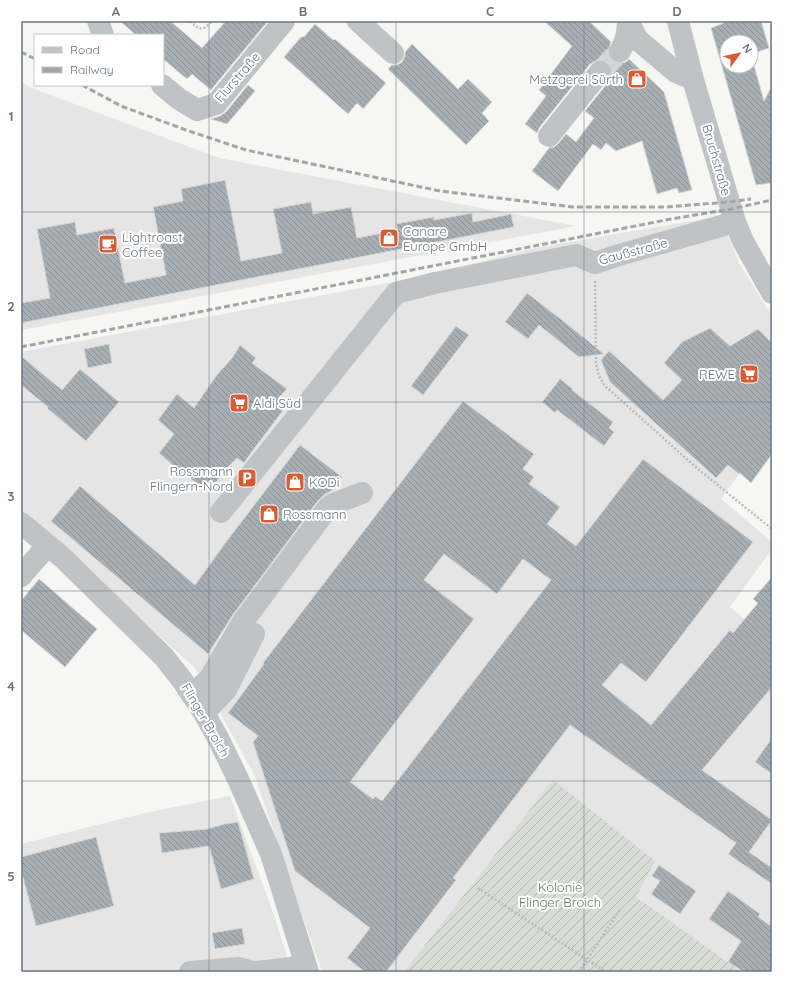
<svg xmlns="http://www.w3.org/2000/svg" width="793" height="993" font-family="Quicksand,sans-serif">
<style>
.built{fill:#e4e5e4}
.garden{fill:url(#garden-furrows)}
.building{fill:url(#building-back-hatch);stroke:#d7d7d5;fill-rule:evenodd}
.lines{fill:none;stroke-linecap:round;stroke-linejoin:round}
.minor-tunnel{stroke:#d2d6d7;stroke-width:22;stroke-dasharray:22 11;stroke-linecap:butt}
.path{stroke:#b9bcbe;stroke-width:2.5;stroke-dasharray:2 2;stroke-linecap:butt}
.minor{stroke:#bfc3c6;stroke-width:22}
.rail{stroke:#a1a6ab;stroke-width:3;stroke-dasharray:6 3;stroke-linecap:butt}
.grid{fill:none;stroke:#677582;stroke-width:1;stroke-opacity:0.55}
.labels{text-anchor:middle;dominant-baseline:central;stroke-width:4;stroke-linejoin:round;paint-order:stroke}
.street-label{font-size:13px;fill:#677582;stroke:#fff}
.poi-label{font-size:13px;fill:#677582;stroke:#fff;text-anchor:start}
.park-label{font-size:13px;fill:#697965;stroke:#fff}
.neatline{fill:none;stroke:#677582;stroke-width:1.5}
.grid-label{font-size:13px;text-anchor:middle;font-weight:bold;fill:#677582}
</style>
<defs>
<pattern id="garden-furrows" width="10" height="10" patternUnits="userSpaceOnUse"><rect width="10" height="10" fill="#d7dcd4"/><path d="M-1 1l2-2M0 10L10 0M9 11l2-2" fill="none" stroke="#b2b7b1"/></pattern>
<pattern id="building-back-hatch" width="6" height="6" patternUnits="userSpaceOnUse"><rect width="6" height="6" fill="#a8afb4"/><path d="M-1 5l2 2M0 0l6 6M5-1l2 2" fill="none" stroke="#8d9398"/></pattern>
</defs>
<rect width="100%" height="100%" fill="#f6f6f3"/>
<g class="built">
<path d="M21,81L29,87L219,158L576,226L21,330Z"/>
<path d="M720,216L739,263L772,316V428L721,499L772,542V549L730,607L772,642V972H742L636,897L553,780L404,972H322L254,774L195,668L42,531L21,514V352L419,277L535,248Z"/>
<path d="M230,796L274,915L292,972H21V844L145,813Z"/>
</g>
<path class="garden" d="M553,780L655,861L636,897L742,972H404Z"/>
<g class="building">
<path d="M120,21H170L202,48L226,21H268L229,68L211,90L192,74L187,79L163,59V35H136Z"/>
<path d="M544,21H589L611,42L608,51L609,57L613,61L620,63L626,62L629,59L664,92L692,190L679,193L677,188L657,194L642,141L616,151L606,143L601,150L593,144L558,191L532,171L549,148L554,147L558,144L566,134L576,142L594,118L585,111L610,80L612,73L611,67L607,62L601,60L595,61L590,64L539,128L537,133L525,124L546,96L539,90L572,46Z"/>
<path d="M729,21H761L769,48L751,54V42H727V66H751V55L764,101L772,86V131L770,132L772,139V183L756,185L711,28Z"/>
<path d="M315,24L333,40L334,39L335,40H336L386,83L363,109L357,103L348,114L284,57L301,37V38L303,36L304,37Z"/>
<path d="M412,44L458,89L468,79L492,102L482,113L489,121L466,145L388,69L392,65H397L402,62L405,56V52Z"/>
<path d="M248,85L255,91L227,124L211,119L220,116L226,112Z"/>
<path d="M225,180L241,261L282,253L273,209L311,202L313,214L351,207L357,238L398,230L396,224L434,217V220L472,213L473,222L511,214L514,227L21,323V303L50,298L37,229L75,222L77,235L114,228L125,283L166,275L153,207L183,201L181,189Z"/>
<path d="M527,293L567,324L604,354L579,357L539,325L528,339L505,322Z"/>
<path d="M456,326L469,335L423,395L411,386Z"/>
<path d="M710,328L730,346L758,329L772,343V454L751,483L740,473L739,474L728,465L716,478L610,382L601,360L609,351L663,400L682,380L664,363L682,342Z"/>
<path d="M109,344L112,363L88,368L84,349Z"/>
<path d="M240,345L256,358L252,363L287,389L278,398L287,405L263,437L253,450L244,463L237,458L225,470L209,492L198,483L197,484L187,475L183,474L159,453L174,434L158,420L177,394L194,408L216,376L232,358Z"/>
<path d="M21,356L62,390L80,369L119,402L86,441L47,408L48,407L21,385Z"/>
<path d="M560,379L573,389L572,390L613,422L609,428L614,432L604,446L557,410L555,413L542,402Z"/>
<path d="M463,401L534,454L523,469L534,477L529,484L560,507L547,524L576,546L643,459L753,542L646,682L621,663L602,685L651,725L730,630L733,633L758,603L753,599L772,577V687L702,770L772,820L749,852L772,868V884L728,854L736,843L570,725L453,878L456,880L386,972H365L347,958L370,928L295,871L253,742L258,736L228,713L264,664L263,663ZM444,554L497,594L523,559L551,580L382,801L375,796L373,799L350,782L474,619L424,580Z"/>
<path d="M300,445L342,477L331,491L325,494L317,502L232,616L208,654L51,521L80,486L195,585L226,542Z"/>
<path d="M39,579L97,629L65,667L21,630V601Z"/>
<path d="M772,738V774L755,762Z"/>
<path d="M238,822L254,879L221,889L209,846L162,853L159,833L208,829L224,824Z"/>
<path d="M96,837L114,906L36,926L21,870V857Z"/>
<path d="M659,865L696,891L680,914L651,894L660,881L652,876Z"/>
<path d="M728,891L760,914L758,917L772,927V972H744L728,962L741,941L709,919Z"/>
<path d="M242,928L245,944L215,949L212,933Z"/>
</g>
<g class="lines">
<path class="minor-tunnel" d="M600,72L620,51"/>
<g class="path">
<path d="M190,21C200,30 202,32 212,21"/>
<path d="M595,281L596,364L599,376L605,386L698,469L772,529"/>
<path d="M478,888L606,972"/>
<path d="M579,972L621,908"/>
</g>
<g class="minor">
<path d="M98,21L103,35"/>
<path d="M358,21L393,53"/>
<path d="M628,21L638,40L676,72L685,76H692"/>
<path d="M678,21L692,76L735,222L743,241L772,293"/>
<path d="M620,51C626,42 628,32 628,21"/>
<path d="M162,85L179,99L197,110L216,104L284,21"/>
<path d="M549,136L600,72"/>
<path d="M221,512L396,293L435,283L576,255L595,263L619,255L735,222"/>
<path d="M21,523L63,558L164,657L182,680L204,713L218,738L238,779L271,854L308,972"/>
<path d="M21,576L48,545"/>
<path d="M192,695L210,678L242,623L327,509L333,504L362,493"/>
<path d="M204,713L226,690L254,634"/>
<path d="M190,972L239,968L253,972"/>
<path d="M258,972L291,968L305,963"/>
</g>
<g class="rail">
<path d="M21,52L35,59"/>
<path d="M82,85L121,106L186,130L246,150L440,191L573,207H667L729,202L751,199"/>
<path d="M21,347L671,219L731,209L772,200"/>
</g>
</g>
<path class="grid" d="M209,21V972M396,21V972M584,21V972M21,212H772M21,402H772M21,591H772M21,781H772"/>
<defs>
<symbol id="shop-square" viewBox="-11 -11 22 22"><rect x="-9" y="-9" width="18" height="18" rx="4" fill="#d65d33" stroke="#fff"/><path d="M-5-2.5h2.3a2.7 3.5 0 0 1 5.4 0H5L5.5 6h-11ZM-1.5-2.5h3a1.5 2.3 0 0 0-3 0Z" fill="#fff"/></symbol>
<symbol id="cafe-square" viewBox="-11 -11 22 22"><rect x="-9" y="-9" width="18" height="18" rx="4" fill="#d65d33" stroke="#fff"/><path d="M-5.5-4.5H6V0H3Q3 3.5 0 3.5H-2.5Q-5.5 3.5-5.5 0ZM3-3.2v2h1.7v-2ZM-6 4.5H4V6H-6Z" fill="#fff"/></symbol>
<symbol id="supermarket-square" viewBox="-11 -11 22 22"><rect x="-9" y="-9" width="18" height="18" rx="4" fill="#d65d33" stroke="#fff"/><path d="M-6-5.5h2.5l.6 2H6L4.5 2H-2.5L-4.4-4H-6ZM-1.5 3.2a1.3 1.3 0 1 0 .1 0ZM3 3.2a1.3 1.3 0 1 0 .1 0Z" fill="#fff"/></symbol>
<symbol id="parking-square" viewBox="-11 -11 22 22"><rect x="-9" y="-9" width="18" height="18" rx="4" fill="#d65d33" stroke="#fff"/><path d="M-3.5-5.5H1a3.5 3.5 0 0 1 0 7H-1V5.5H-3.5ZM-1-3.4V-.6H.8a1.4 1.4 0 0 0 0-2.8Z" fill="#fff"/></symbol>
</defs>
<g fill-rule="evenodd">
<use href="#shop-square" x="626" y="68" width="22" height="22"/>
<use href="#shop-square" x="378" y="227" width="22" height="22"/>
<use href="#cafe-square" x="97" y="233" width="22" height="22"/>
<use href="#supermarket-square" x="738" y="363" width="22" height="22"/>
<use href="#supermarket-square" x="228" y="392" width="22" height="22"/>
<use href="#parking-square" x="236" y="467" width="22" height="22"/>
<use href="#shop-square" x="284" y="471" width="22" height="22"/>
<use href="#shop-square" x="258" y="503" width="22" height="22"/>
</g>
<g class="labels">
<g class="street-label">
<text transform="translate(237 77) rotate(-49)">Flurstraße</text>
<text transform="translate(717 160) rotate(74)">Bruchstraße</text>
<text transform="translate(633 251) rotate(-15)">Gaußstraße</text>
<text transform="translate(206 720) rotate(60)">Flinger Broich</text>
</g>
<g class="poi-label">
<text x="623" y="79" text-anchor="end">Metzgerei Sürth</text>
<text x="403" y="231">Canare<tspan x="403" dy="15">Europe GmbH</tspan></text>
<text x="122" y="237">Lightroast<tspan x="122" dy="15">Coffee</tspan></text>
<text x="735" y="374" text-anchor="end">REWE</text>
<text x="253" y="403">Aldi Süd</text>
<text x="233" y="471" text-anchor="end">Rossmann<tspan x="233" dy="15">Flingern-Nord</tspan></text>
<text x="309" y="482">KODi</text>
<text x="283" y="514">Rossmann</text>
</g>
<g class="park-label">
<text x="560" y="887">Kolonie<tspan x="560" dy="15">Flinger Broich</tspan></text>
</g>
</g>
<rect width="793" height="993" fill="none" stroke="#ffffff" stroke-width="44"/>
<rect x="34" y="34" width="130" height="52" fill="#ffffff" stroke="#c2c8cd"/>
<rect x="42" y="47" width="20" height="6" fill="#bfc3c6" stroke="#c2c8cd"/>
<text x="70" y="54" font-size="12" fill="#677582">Road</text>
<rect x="42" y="67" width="20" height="6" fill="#a1a6ab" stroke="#c2c8cd"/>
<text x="70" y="74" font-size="12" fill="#677582">Railway</text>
<g transform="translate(739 54) rotate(57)"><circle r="19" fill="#ffffff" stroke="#c2c8cd"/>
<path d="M0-3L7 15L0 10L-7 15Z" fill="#d65d33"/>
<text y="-6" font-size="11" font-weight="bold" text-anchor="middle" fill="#677582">N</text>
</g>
<rect x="22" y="22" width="749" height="949" class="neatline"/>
<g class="grid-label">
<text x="116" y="16">A</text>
<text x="303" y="16">B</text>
<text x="490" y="16">C</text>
<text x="677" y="16">D</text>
<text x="11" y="121">1</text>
<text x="11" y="311">2</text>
<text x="11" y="501">3</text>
<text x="11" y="691">4</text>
<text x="11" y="881">5</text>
</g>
</svg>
